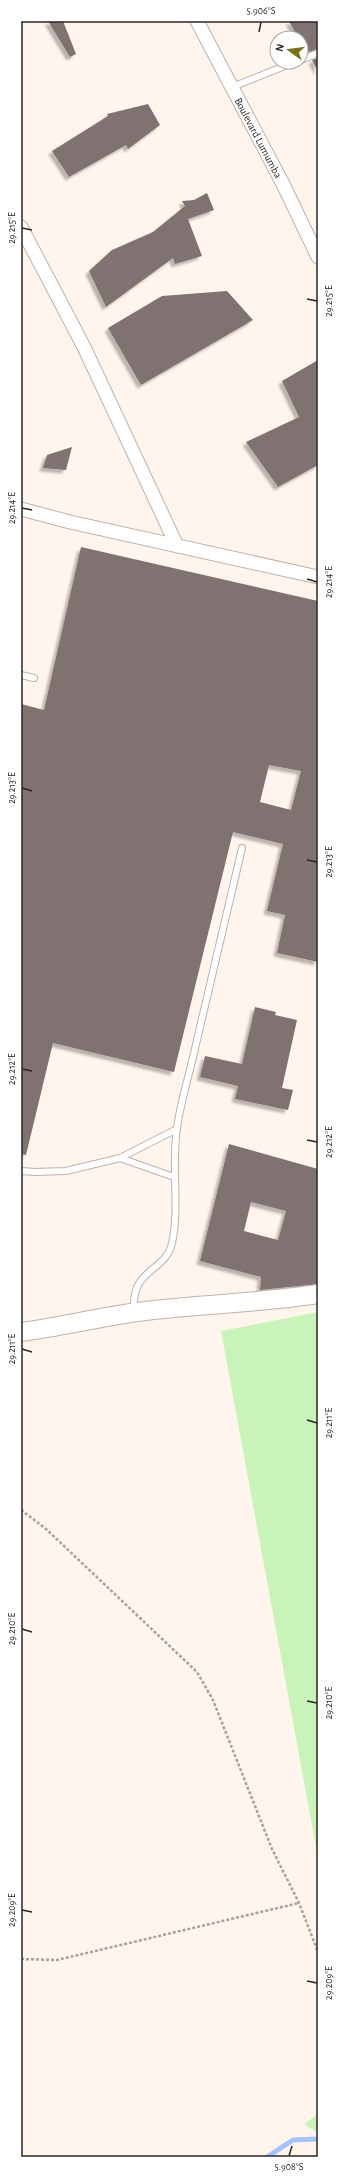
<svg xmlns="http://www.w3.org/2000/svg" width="339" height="2178" font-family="'Alegreya Sans',sans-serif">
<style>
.green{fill:#c9f4b9}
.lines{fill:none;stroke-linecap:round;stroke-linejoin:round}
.stream{stroke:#a0c5fd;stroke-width:5}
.building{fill:#7f7270;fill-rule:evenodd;filter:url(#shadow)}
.lane-casing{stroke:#bdb3ab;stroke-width:8}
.street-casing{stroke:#bdb3ab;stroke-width:15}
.secondary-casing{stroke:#bdb3ab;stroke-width:20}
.path{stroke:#a9a29b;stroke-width:2.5;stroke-dasharray:3 2;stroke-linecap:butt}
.lane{stroke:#fff;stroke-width:6}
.street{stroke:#fff;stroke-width:13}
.secondary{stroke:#fff;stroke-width:18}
.ticks{fill:none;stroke:#2a2623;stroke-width:1.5}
.labels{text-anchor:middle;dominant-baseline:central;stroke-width:3.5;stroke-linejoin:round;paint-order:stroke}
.street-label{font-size:11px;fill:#2a2623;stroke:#fff}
.neatline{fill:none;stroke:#2a2623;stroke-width:1.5}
.ticks-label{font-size:10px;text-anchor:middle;fill:#2a2623}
</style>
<defs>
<filter id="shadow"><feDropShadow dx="-3.5" dy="3.5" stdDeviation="1" flood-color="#0004"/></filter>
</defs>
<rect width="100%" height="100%" fill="#fff5ec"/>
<g class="green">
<path d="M318,1312V1858L221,1331Z"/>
<path d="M318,2114V2133L304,2124Z"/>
</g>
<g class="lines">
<path class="stream" d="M267,2157L293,2140L318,2139"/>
</g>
<g class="building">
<path d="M48,21H63L76,54L70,57Z"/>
<path d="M289,21H318V49L308,52L305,46L303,47L301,38H298Z"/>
<path d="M318,58V72L312,60Z"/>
<path d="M148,104L160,125L128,149L126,145L69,177L52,151L108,116L107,114Z"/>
<path d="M207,193L214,210L188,219L202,256L175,264L173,258L106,307L89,271L112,250L153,232L185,206L182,201L194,200Z"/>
<path d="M227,291L253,320L141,385L108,328L162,296Z"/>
<path d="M318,360V465L278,487L246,442L299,417L282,381Z"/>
<path d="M72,447L66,470L43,468L47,455Z"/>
<path d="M81,547L318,601V962L277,953L285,915L267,911L283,844L233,832L174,1072L53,1043L26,1155L21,1154V704L44,710ZM269,765L301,771L291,810L260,802Z"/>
<path d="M255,1007L276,1012L275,1015L297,1020L282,1088L293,1090L288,1110L235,1099L238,1086L200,1077L205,1056L242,1064Z"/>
<path d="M229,1144L318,1169V1284L260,1290L261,1277L200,1261ZM251,1202L286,1211L278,1240L244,1231Z"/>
</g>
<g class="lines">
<defs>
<g id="lane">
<path d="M301,60L318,53"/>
<path d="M232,87L295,62"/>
<path d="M21,675L34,678"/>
<path d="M120,1158L174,1177"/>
<path d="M21,1171L35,1172L66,1171L120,1158L177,1129"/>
<path d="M139,1308L134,1305C133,1269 166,1271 172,1243C180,1206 171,1167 177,1128C181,1099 191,1069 197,1040C212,976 227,912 242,848"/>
</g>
<g id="street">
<path id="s1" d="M197,21L283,184L318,257"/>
<path d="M21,227L84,347L177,546"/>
<path d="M21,509L70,522L318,577"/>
</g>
<path id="secondary" d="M21,1332C62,1327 103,1316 145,1311C202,1304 260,1303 318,1294"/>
</defs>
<use href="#lane" class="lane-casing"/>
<use href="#street" class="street-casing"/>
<use href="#secondary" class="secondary-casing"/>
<g class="path">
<path d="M21,1510L45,1528L197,1672L213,1700L272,1849L299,1903L318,1952"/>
<path d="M21,1959L57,1960L299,1903"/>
</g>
<use href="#lane" class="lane"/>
<use href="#street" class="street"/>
<use href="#secondary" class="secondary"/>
</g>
<path class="ticks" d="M259,32L261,22M22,228L32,230M307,299L317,301M22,508L32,510M307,579L317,582M22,788L32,791M307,860L317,862M22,1069L32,1071M307,1140L317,1142M22,1349L32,1352M307,1420L317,1423M22,1629L32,1632M307,1701L317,1703M22,1910L32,1912M307,1981L317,1983M289,2156L292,2146"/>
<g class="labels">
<g class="street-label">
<text stroke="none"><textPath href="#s1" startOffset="132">Boulevard Lumumba</textPath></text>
</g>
</g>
<rect width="339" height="2178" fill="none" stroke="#ffffff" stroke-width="44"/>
<g transform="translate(289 50) rotate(284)"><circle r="19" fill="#ffffff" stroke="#aaa8a7"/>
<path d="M0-3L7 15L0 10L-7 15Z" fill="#797316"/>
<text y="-6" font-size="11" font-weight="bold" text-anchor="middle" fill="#2a2623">N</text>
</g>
<rect x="22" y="22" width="295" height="2134" class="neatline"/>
<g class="ticks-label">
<text x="261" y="14">5.906°S</text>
<text transform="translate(11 228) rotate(-90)" y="4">29.215°E</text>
<text transform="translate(328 301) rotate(-90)" y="4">29.215°E</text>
<text transform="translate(11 508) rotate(-90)" y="4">29.214°E</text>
<text transform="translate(328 582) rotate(-90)" y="4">29.214°E</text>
<text transform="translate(11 788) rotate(-90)" y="4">29.213°E</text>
<text transform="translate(328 862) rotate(-90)" y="4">29.213°E</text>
<text transform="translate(11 1069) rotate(-90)" y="4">29.212°E</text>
<text transform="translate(328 1142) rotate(-90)" y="4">29.212°E</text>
<text transform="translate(11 1349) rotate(-90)" y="4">29.211°E</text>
<text transform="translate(328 1423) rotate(-90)" y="4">29.211°E</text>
<text transform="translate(11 1629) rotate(-90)" y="4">29.210°E</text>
<text transform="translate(328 1703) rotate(-90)" y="4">29.210°E</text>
<text transform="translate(11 1910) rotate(-90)" y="4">29.209°E</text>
<text transform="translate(328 1983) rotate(-90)" y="4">29.209°E</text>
<text x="289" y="2170">5.908°S</text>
</g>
</svg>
